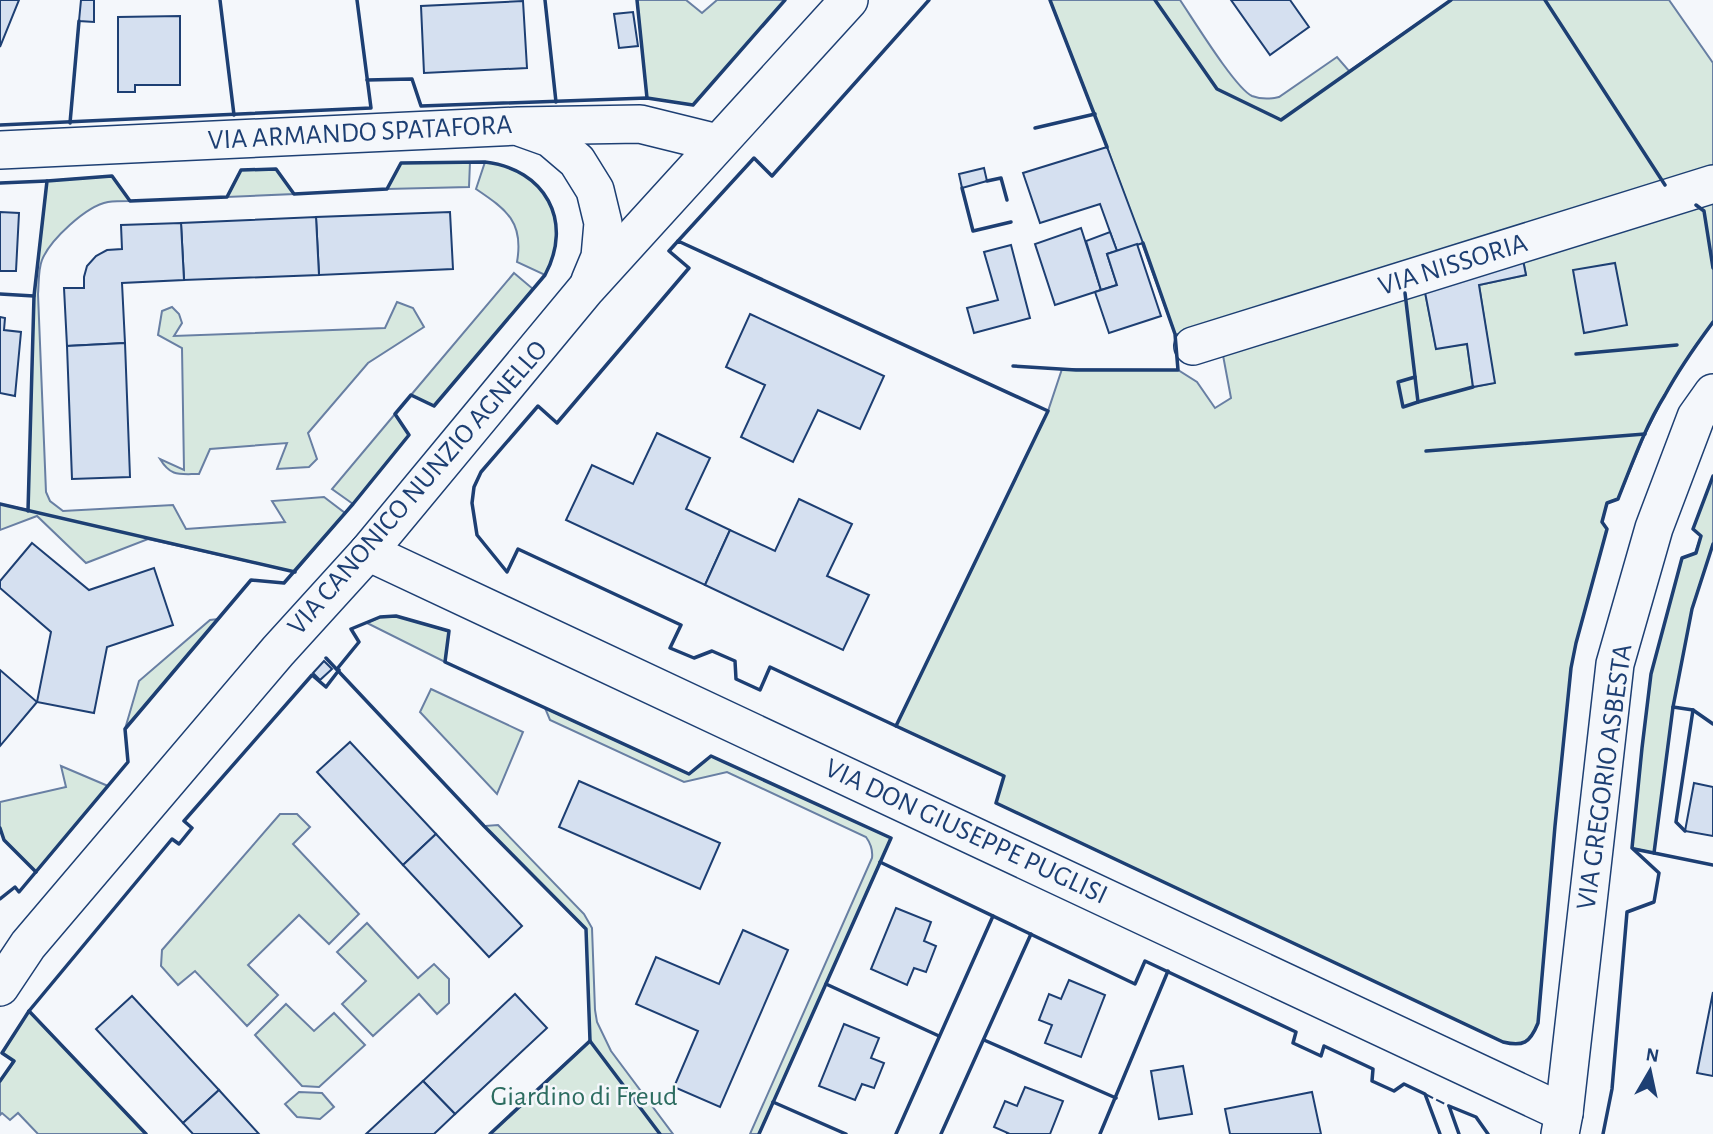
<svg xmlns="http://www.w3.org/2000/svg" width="1713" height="1134" font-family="'Alegreya Sans',sans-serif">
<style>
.green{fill:#d7e8df;stroke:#687fa3;stroke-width:2}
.building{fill:#d5e0f0;stroke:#1d3f73;stroke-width:2}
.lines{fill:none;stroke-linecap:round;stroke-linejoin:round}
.minor-casing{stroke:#1d3f73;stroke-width:40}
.minor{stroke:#f4f7fb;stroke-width:37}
.fence{stroke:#1d3f73;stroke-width:2;stroke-dasharray:9 3.5;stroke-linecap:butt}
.wall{stroke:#1d3f73;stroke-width:3.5}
.labels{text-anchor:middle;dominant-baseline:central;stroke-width:5;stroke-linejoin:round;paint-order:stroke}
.street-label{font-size:28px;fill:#1d3f73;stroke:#f4f7fb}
.park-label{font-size:28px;fill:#2c6c60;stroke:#f4f7fb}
</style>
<rect width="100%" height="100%" fill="#f4f7fb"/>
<g class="green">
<path d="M637,0H686L702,13L717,0H785L693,105L647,98Z"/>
<path d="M1050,0H1180C1193,19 1235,88 1252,96C1260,99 1271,99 1279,97L1337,57L1349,71L1451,0H1669L1713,63V175L1186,335L1175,334L1107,147Z"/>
<path d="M470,162L469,187L387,189L401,163Z"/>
<path d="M485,162C545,169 574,221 545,275L517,262C524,222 507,210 476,189Z"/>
<path d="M276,169L294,194L227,197L241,170Z"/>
<path d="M112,176L130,201C123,201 115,201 108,202C86,206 50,240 42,260C38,270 39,284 38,294L46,492L50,501L63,511L173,505L186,529L285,522L272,501L324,497L345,513L295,572L148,539L86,563L37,516L0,530V504L28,510L34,296L47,181Z"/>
<path d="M1713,197V323L1695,346L1664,396L1645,434L1618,499L1607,503L1602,522L1607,529L1576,643L1571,668L1555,826L1538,1023C1530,1043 1523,1047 1503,1042L996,803L1004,776L896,726L1048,411L1062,369L1178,370L1197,382L1215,408L1231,398L1222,350L1423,282L1436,348L1467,344L1473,387L1494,383L1479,285L1526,275L1522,255Z"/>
<path d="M514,273L533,289L434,406L411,395Z"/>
<path d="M397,302L413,308L424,327L368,363L308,433L317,459L309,467L277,469L287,443L210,449L199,474C179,474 171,477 160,459L184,470L182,348L158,335L162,311L172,307L179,314L182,323L174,336L385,328Z"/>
<path d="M395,414L409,435L353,504L332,489Z"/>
<path d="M1713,476V544L1692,609L1673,707L1654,853L1632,848L1642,748L1651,674L1682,558L1695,553L1701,536L1693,529Z"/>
<path d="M396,616L449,631L445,662L367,623L380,617Z"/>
<path d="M218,619L125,729L139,681L210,620Z"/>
<path d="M431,689L523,732L497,794L420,712Z"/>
<path d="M545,708L689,774L711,756L891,838L759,1134H750L872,858C873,850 871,844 866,837L727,772L684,782L550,720Z"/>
<path d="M61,766L108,786L36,872L4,840L0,828V802L66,787Z"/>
<path d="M280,814H297L310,827L293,844L359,914L329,944L299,915L248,965L278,995L247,1026L195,971L178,985L161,966L162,950Z"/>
<path d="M498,825L584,914L592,928L595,1010L597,1022L611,1051L673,1134H490L590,1040L586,929L484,826Z"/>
<path d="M367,923L418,978L434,964L449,979V1003L437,1014L419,994L373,1036L342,1004L366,981L337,952Z"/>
<path d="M286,1004L314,1031L334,1013L365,1045L319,1087L302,1086L255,1035Z"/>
<path d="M29,1011L146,1134H38L18,1113L10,1120L2,1113L0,1115V1081L14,1062L2,1053Z"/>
<path d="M299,1092L322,1093L334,1107L320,1119L297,1117L285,1104Z"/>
</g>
<g class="building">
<path d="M0,0H19L0,47Z"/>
<path d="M81,0H94V22L79,21Z"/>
<path d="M1231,0H1290L1309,27L1270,55Z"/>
<path d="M523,1L527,68L424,73L421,6Z"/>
<path d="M633,12L638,46L619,48L614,14Z"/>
<path d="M180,16V85H135V92H118V17Z"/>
<path d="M1107,147L1143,243L1117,251L1100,204L1040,223L1023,173Z"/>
<path d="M984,168L987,181L962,188L959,174Z"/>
<path d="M0,212L19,213L16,271H0Z"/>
<path d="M450,212L453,269L319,275L316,217Z"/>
<path d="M316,217L319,275L184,280L181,223Z"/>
<path d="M181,223L184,280L122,283L125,343L67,346L64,288H84V277L87,266L96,256L107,250L122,249L121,225Z"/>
<path d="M1081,228L1101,290L1055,305L1035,244Z"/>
<path d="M1110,232L1117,251L1107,254L1117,285L1101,290L1086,241Z"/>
<path d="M1137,244L1161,316L1109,333L1095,292L1117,285L1107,254Z"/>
<path d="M1011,245L1030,318L974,333L967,308L998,300L984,252Z"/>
<path d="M1522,255L1526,275L1479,285L1495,383L1473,387L1467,344L1436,349L1423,282Z"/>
<path d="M1615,263L1627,325L1584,333L1573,270Z"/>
<path d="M750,314L884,376L860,429L818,410L793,462L741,437L765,385L726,367Z"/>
<path d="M0,317L5,318L4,330L21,332L15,396L0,393Z"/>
<path d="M125,343L130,477L72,479L67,346Z"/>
<path d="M657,433L710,458L686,509L730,530L705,585L566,520L592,465L633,484Z"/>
<path d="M799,499L852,524L827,576L869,595L843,650L705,585L730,530L775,551Z"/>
<path d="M32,543L89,590L154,568L173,625L107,647L94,713L37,702L51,632L0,588V581Z"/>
<path d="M324,661L332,669L320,680L313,673Z"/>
<path d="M0,670L37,702L0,746Z"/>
<path d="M350,742L436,834L403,865L317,772Z"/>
<path d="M579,781L720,843L700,889L559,827Z"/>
<path d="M1694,783L1713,787V836L1685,831Z"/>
<path d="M436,834L522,926L489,957L403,865Z"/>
<path d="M896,908L931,922L924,941L936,946L926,972L914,968L907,985L871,969Z"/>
<path d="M743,930L788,950L720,1107L674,1087L698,1031L636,1004L656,957L719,984Z"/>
<path d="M1069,980L1105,995L1081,1057L1045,1043L1052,1025L1039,1020L1049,994L1061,999Z"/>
<path d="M1713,992V1076L1697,1073Z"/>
<path d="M515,994L547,1028L455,1114L423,1081Z"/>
<path d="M132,996L219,1090L183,1123L96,1029Z"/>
<path d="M844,1024L879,1038L871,1058L884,1063L874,1088L862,1084L855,1100L819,1086Z"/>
<path d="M1183,1066L1192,1114L1159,1119L1151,1071Z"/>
<path d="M423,1081L455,1114L434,1134H366Z"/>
<path d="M1025,1087L1063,1101L1050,1134H1007L1008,1133L994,1127L1005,1101L1017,1106Z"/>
<path d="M219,1090L259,1134H193L183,1123Z"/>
<path d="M1312,1092L1321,1134H1230L1225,1109Z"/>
</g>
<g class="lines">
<defs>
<g id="minor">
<path d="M522,128L550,138L577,161L595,190L603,223L600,257L590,281"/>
<path d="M0,150L518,126L640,124L717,143"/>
<path d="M1193,346L1713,184"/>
<path d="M368,552L1564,1113"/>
<path d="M0,987L28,945L278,651L368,552L586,289L849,0"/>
<path d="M1560,1134L1564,1113L1615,664L1654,528L1696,417L1713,393"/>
</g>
</defs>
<use href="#minor" class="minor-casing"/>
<use href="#minor" class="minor"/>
<path class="fence" d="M1425,1094L1449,1106"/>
<g class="wall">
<path d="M220,0L234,115"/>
<path d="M545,0L556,102"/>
<path d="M637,0L647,98"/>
<path d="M1050,0L1107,147"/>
<path d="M1155,0L1217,89L1281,120L1451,0"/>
<path d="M1545,0L1665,185"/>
<path d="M367,80L412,79L421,106L647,98L693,105L785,0"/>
<path d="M70,123L79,21"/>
<path d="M0,125L371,108L357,0"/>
<path d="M1035,128L1095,114"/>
<path d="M987,181L1001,178L1007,200"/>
<path d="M0,183L47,181"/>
<path d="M962,188L973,231L1011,222"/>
<path d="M1696,205L1704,211L1713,268"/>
<path d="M678,241L1048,411L896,726L770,667L760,690L736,679L735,661L712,651L694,658L670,648L681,625L518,549L507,572L477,535L472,503L474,487L481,472L538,406L557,423L689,268L669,251Z"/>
<path d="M678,241L754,158L772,176L929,0"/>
<path d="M1405,293L1418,402L1473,387"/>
<path d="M0,294L34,296"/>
<path d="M1576,354L1677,345"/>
<path d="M1013,366L1076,370H1178L1175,334L1143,243"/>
<path d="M1415,377L1398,382L1403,407L1418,402"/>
<path d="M1426,451L1645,434"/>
<path d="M0,504L295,572"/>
<path d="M1713,544L1692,609L1673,707L1654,853L1713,865"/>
<path d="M326,658L484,826L586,929L590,1041L660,1134"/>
<path d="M337,669L359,642L351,629L380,617L396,616L449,631L445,662L689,774L711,756L891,838L759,1134"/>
<path d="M1673,707L1693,710L1713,724"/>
<path d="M896,726L1004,776L996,803L1503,1042C1523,1047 1530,1043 1538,1023L1555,826L1571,668L1576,643L1607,529L1602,522L1607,503L1618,499C1632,464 1645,427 1665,395C1679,369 1696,345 1713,322"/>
<path d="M0,828L4,840L36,872"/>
<path d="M1685,831L1676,822L1693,710"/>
<path d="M1634,849L1654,853"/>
<path d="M880,862L1135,984L1145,961L1296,1032L1293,1043L1321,1056L1324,1046L1373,1069L1372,1081L1394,1091L1404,1084L1425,1094L1440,1134"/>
<path d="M0,899L15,887L19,892L128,762L125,729L251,580L284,583L353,504L409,435L395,414L411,395L434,406L545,275C574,221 545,169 485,162L401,163L387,189L294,194L276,169L241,170L227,197L130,201L112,176L47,181L34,296L28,511"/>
<path d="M826,984L939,1036"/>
<path d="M29,1011L146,1134"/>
<path d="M984,1040L1116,1098"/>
<path d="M0,1081L14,1061L2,1053L29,1011L172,839L179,844L192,828L184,821L312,675L326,687L339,670"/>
<path d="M773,1102L846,1134"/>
<path d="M490,1134L590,1041"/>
<path d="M896,1134L993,916"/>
<path d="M941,1134L1031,934"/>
<path d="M1100,1134L1168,971"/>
<path d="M1459,1134L1449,1106L1476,1117L1488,1134"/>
<path d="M1603,1134L1612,1089L1627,912L1654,902L1659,873L1632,848L1642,748L1651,674L1682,558L1696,553L1701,536L1693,529L1713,476"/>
</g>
</g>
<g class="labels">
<g class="street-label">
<text transform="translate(360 133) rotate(-3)">VIA ARMANDO SPATAFORA</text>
<text transform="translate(1453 265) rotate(-17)">VIA NISSORIA</text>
<text transform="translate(418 488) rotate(-49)">VIA CANONICO NUNZIO AGNELLO</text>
<text transform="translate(1605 777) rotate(-82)">VIA GREGORIO ASBESTA</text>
<text transform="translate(966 832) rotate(25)">VIA DON GIUSEPPE PUGLISI</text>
</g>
<g class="park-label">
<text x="584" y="1097">Giardino di Freud</text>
</g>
</g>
<g transform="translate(1650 1071) rotate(9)" stroke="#f4f7fb" stroke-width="5" paint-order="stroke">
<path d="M0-5L12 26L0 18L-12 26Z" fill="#1d3f73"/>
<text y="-10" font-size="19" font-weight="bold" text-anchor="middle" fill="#1d3f73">N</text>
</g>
</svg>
